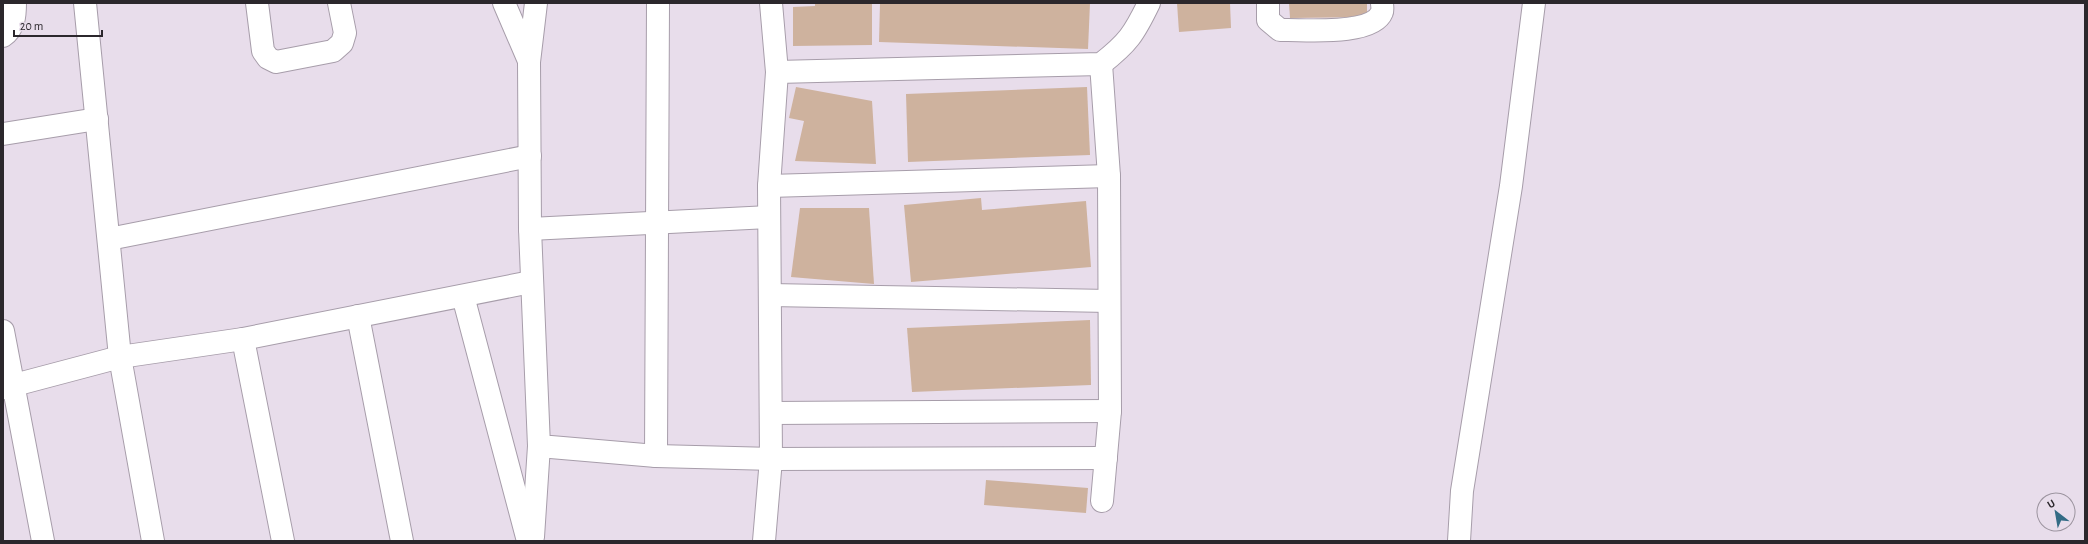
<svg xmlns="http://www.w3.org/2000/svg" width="2088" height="544" font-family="'Alegreya Sans',sans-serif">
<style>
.building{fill:#ceb29e}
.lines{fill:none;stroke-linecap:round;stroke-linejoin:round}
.minor-casing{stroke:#a79daa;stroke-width:24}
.minor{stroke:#fff;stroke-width:22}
</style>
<rect width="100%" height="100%" fill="#e8ddeb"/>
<g class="building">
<path d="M815,3H872V45L793,46V7L815,6Z"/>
<path d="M880,3H1090L1088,49L879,42Z"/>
<path d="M1177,3H1230L1231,28L1179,32Z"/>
<path d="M1289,3H1367V17L1290,18Z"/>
<path d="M796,87L872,101L876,164L795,161L804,121L789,118Z"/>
<path d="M1087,87L1090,155L908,162L906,94Z"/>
<path d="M981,198L982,210L1086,201L1091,267L911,282L904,205Z"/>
<path d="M800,208H869L874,284L791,277Z"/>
<path d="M1090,320L1091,385L912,392L907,328Z"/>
<path d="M986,480L1088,488L1086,513L984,505Z"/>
</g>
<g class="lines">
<defs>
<g id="minor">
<path d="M85,3L120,357L153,541"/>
<path d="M257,3L263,51L268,58L276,62L333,51L342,43L345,33L339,3"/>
<path d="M504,3L529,61"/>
<path d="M536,3L529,62L530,229L539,446L656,456L771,459L769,186L777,72L771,3"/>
<path d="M1268,3V20L1280,30H1288C1309,30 1373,35 1382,12C1383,10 1382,5 1382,3"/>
<path d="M3,36C14,29 15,15 15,3"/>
<path d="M1101,64L1109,176L1110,411L1102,501"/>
<path d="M777,72L1101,64C1128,43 1134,34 1149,3"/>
<path d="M3,134L97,119"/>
<path d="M769,186L1109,176"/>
<path d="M530,229L769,217"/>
<path d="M109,239L530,156"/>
<path d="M770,295L1109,301"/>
<path d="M463,296L528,541"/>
<path d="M358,316L402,541"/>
<path d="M3,331L43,541"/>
<path d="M243,339L283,541"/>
<path d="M3,388L120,357L243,339L531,282"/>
<path d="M772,413L1110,411"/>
<path d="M656,456L658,3"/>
<path d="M533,537L539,446"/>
<path d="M764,541L771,459L1106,458"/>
<path d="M1459,541L1462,491L1511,186L1534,3"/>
</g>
</defs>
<use href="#minor" class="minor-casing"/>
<use href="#minor" class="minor"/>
</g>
<rect width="2088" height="544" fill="none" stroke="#2b272c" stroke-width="8"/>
<g transform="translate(2056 512) rotate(329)"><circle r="19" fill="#e8ddeb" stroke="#9c949f"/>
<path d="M0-3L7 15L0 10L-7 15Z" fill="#336b85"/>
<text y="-6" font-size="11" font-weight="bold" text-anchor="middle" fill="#2b272c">U</text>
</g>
<path d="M14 30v6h88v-6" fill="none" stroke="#2b272c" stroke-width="2"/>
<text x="20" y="30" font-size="12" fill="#2b272c" stroke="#e8ddeb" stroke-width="3" paint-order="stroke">20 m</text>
</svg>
